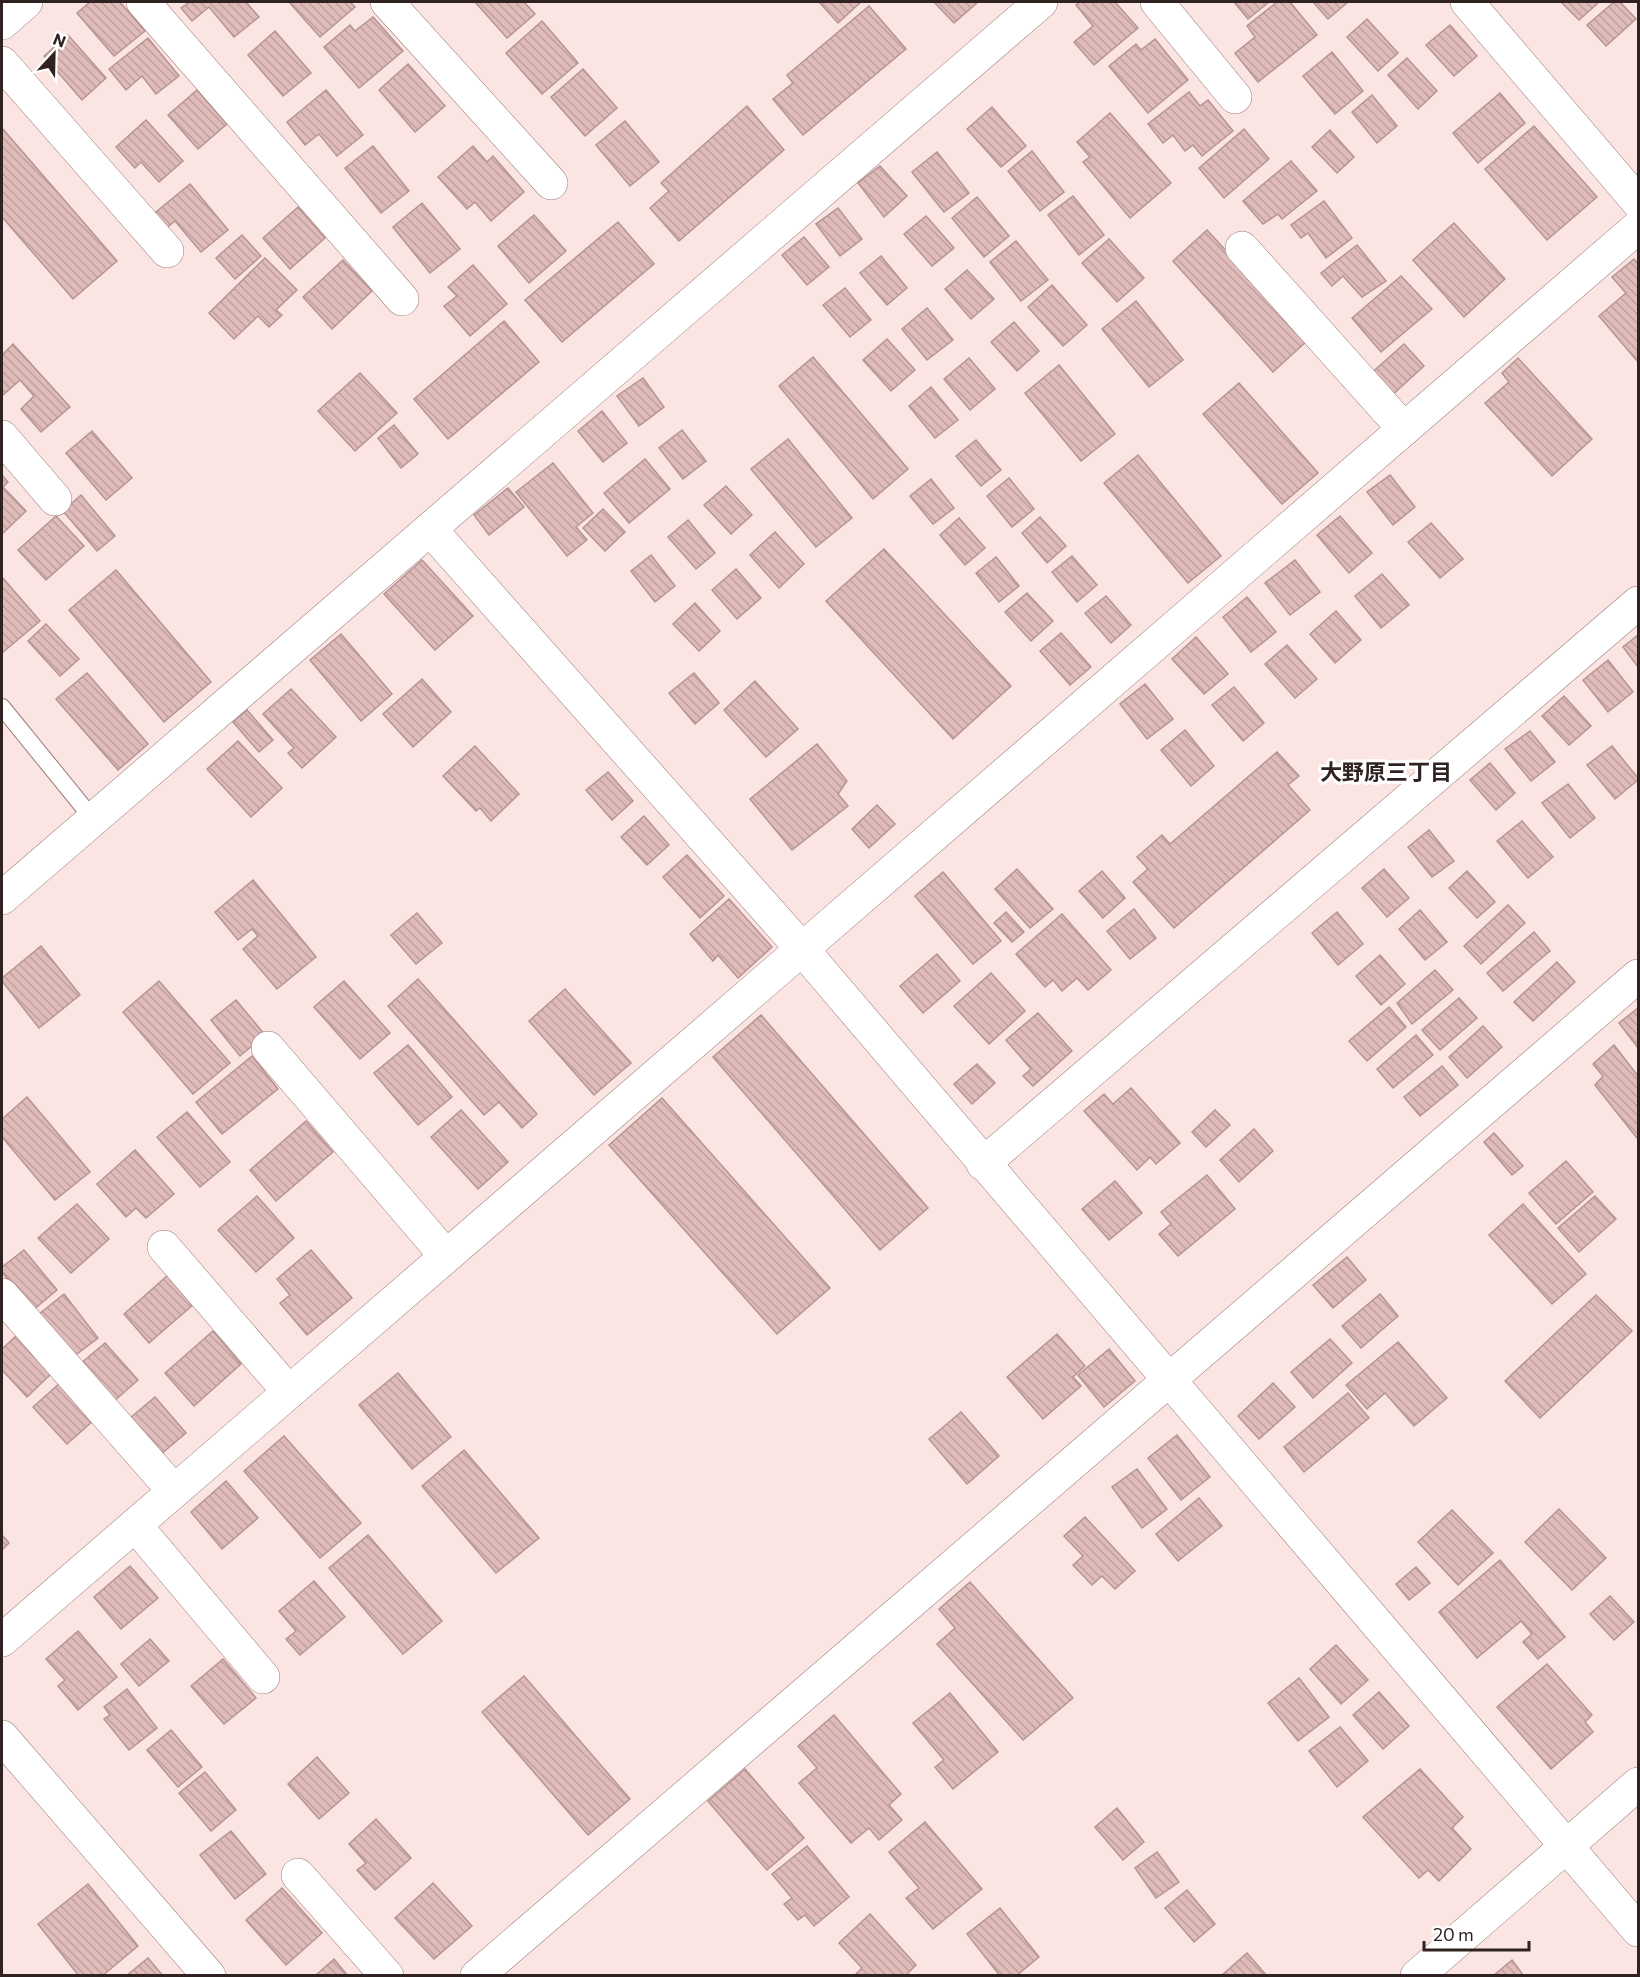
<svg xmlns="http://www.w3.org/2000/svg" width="1640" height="1977" font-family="Commissioner,'Noto Sans JP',sans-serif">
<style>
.building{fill:url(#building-back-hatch);stroke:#b69492;stroke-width:1.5}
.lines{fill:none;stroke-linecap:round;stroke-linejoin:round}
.service-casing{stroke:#9b7b79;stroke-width:18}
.minor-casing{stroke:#9b7b79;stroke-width:34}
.tertiary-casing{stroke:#9b7b79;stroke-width:34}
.service{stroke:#fff;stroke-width:16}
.minor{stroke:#fff;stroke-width:33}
.tertiary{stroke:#fff;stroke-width:33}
.labels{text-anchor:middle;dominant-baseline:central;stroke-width:6;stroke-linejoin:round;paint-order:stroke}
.neighbourhood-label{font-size:22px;font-weight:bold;fill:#2f2221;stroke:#fff}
</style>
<defs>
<pattern id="building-back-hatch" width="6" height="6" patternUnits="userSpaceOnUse" patternTransform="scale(1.5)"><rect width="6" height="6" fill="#dfbbb9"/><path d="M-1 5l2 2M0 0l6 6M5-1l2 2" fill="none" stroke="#c0a09f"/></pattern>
</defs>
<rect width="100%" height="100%" fill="#fbe5e3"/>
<g class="building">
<path d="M90,2H120L145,31L114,56L77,13Z"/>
<path d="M190,2H246L259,17L234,37L209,7L192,21L181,8Z"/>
<path d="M289,2H350L355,7L320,37Z"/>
<path d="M475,2H524L535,14L507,38Z"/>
<path d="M819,2H861L838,23Z"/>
<path d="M934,2H978L954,23Z"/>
<path d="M1080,2H1115L1138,28L1094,65L1074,42L1093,26L1076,5Z"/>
<path d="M1234,2H1269L1248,19Z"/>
<path d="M1277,2H1290L1317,35L1258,82L1235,53L1255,37L1247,26Z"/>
<path d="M1313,2H1348L1328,19Z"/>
<path d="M1561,2H1599L1579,20Z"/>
<path d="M1614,2H1620L1636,19L1606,46L1587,25Z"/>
<path d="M869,6L906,49L803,135L773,99L793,83L787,75Z"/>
<path d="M373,17L403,51L359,88L324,47L350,25L355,31Z"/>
<path d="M1367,19L1398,53L1378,71L1347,37Z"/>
<path d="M542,21L578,63L542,94L506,53Z"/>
<path d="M1450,25L1477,56L1454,76L1426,45Z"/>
<path d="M275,31L311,73L283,96L248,55Z"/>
<path d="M68,35L106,78L82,100L44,56Z"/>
<path d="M148,38L179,76L156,94L142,76L126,90L109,69Z"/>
<path d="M1155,39L1188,80L1148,113L1109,66L1136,44L1141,50Z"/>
<path d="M1332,52L1363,91L1335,114L1303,76Z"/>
<path d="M1407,58L1437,91L1418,109L1388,75Z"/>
<path d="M408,64L445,106L415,132L379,90Z"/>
<path d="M583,69L617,108L585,136L551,97Z"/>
<path d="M197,90L227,124L198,149L168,115Z"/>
<path d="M326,90L363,135L337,156L319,134L305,145L287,122Z"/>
<path d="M1189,92L1200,106L1208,100L1233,131L1202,156L1193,145L1185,151L1173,135L1163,143L1148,124Z"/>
<path d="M1500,93L1525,123L1478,163L1453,133Z"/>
<path d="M1372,95L1397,126L1377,143L1352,112Z"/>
<path d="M747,106L784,150L679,241L650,208L669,191L661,183Z"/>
<path d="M992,107L1026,146L1001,167L967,129Z"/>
<path d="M1110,113L1171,183L1130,218L1083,162L1090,157L1077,142Z"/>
<path d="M146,120L183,161L159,182L141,162L135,168L116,147Z"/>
<path d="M625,121L659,162L630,186L596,145Z"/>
<path d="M1534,126L1597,197L1547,240L1485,169Z"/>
<path d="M2,128L117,261L73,299L2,217Z"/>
<path d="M1244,129L1269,159L1224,198L1199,168Z"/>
<path d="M1330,130L1354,157L1337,173L1312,147Z"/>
<path d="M373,146L409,191L381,213L345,168Z"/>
<path d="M473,146L487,162L493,156L524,192L491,221L475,202L467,209L438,177Z"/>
<path d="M1032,151L1064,192L1040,211L1008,171Z"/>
<path d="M937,152L969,193L944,212L912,172Z"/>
<path d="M1291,161L1317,191L1282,219L1278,214L1263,224L1243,201Z"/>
<path d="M880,166L907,196L884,217L858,183Z"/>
<path d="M190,184L228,230L201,252L175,221L164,230L151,216Z"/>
<path d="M1073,196L1104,235L1079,255L1048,215Z"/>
<path d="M977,197L1009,236L984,257L952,218Z"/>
<path d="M1324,201L1352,238L1326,258L1308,233L1301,238L1291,225Z"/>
<path d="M422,203L460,249L430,273L393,227Z"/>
<path d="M298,207L325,238L290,269L263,238Z"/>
<path d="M838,208L862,239L840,256L816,224Z"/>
<path d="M534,215L566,251L529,283L498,246Z"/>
<path d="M926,216L954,248L932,266L904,234Z"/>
<path d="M618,222L654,264L562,342L525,300Z"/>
<path d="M1454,223L1505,279L1464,317L1413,260Z"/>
<path d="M1207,230L1308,340L1273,372L1173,261Z"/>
<path d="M242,235L261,256L235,279L216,258Z"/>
<path d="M804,237L829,267L807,285L782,255Z"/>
<path d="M1109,239L1144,278L1117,302L1082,263Z"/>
<path d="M1016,241L1048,280L1021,301L990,262Z"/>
<path d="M1357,245L1386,281L1362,297L1343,276L1332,286L1321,273Z"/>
<path d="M881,256L907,288L887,305L860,273Z"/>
<path d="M265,258L297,290L276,310L282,315L269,327L258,316L234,339L209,313Z"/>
<path d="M1634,259L1638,264V362L1599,316L1626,293L1612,277Z"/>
<path d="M343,260L372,291L332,329L303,297Z"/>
<path d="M473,265L507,304L470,336L444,306L457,296L448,287Z"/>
<path d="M967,270L994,299L971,319L945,289Z"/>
<path d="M1401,276L1432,309L1381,352L1352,318Z"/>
<path d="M1052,285L1087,325L1063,346L1028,307Z"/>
<path d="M845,288L871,320L850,337L823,305Z"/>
<path d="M1136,301L1183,360L1149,387L1102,329Z"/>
<path d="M927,308L953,340L927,360L902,329Z"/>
<path d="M504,321L539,362L448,439L414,399Z"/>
<path d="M1014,322L1039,351L1017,371L991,342Z"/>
<path d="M887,339L915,370L891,391L863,360Z"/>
<path d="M13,344L70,407L41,432L21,409L34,396L20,380L3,395L2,393V355Z"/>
<path d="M1404,344L1424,366L1389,398L1368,376Z"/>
<path d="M813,357L908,469L873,499L779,386Z"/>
<path d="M969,358L995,389L970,410L944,379Z"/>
<path d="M1518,358L1592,439L1552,476L1485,403L1509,382L1502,373Z"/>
<path d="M1059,365L1115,434L1081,461L1025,393Z"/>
<path d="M360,373L397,413L355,451L318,411Z"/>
<path d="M643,378L664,407L639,426L617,396Z"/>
<path d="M1239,383L1318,473L1282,504L1203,414Z"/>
<path d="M931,387L958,420L935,438L909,406Z"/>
<path d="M602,411L627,443L603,462L578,431Z"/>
<path d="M394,425L418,454L401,468L378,438Z"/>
<path d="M682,430L706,461L683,479L659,448Z"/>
<path d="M92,431L132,478L106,500L66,453Z"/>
<path d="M788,439L852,518L816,547L751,469Z"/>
<path d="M976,440L1001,470L981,486L956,456Z"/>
<path d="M1138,455L1221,556L1188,583L1104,483Z"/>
<path d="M645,459L670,489L629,523L604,493Z"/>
<path d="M553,463L593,513L576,527L587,540L567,556L516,492Z"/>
<path d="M2,475L8,482L3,487L26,511L2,534Z"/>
<path d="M1390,475L1415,507L1393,525L1367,492Z"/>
<path d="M1009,478L1034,509L1012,527L987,496Z"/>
<path d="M931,479L954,508L933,524L910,496Z"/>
<path d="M726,486L752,515L731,534L704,505Z"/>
<path d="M508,488L524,507L489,535L474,515Z"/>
<path d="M81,495L115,536L97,551L63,511Z"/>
<path d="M603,509L625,532L605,551L583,528Z"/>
<path d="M56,516L84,546L46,580L18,550Z"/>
<path d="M1340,516L1372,553L1349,573L1317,535Z"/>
<path d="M1040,517L1066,546L1047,563L1022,533Z"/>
<path d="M959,518L985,548L965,565L940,535Z"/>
<path d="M688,520L715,553L696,569L668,537Z"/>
<path d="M1431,523L1463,559L1440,578L1408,542Z"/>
<path d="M775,532L804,564L779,588L750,555Z"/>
<path d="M884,549L1011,686L953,739L826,601Z"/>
<path d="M651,555L675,586L655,602L631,571Z"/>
<path d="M1072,556L1097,585L1077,602L1052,572Z"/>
<path d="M996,557L1019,586L999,602L976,573Z"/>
<path d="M422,560L473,616L435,650L384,594Z"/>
<path d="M1295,560L1320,592L1290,615L1265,583Z"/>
<path d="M736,569L761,598L737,619L712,590Z"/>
<path d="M116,570L211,682L164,722L69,610Z"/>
<path d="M1382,574L1409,605L1381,628L1355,596Z"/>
<path d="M2,577L40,621L2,653Z"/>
<path d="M1027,593L1053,621L1031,641L1005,612Z"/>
<path d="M1106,596L1131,625L1111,643L1085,613Z"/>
<path d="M1247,597L1276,632L1251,652L1223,617Z"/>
<path d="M695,603L720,631L699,651L673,624Z"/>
<path d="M1336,611L1361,640L1335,663L1310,634Z"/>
<path d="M46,624L79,659L60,676L28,641Z"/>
<path d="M1061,633L1091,667L1070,685L1040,651Z"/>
<path d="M341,634L392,694L361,721L310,660Z"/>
<path d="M1638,635V667L1623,647Z"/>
<path d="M1196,637L1228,674L1204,694L1172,659Z"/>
<path d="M1287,645L1317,679L1295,698L1265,664Z"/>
<path d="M1608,660L1633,692L1608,712L1583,680Z"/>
<path d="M87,673L148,744L118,770L56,699Z"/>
<path d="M694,673L719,703L695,724L669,693Z"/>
<path d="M422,679L451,712L413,747L383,714Z"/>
<path d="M755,681L798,729L766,757L724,710Z"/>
<path d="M1145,684L1173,719L1147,739L1120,704Z"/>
<path d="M1234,687L1264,723L1243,741L1212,705Z"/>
<path d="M291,689L336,737L302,768L288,753L294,748L263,714Z"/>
<path d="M1564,696L1591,726L1569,745L1542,716Z"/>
<path d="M247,710L273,740L259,752L233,722Z"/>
<path d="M1185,730L1214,766L1191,786L1161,750Z"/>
<path d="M1530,731L1555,762L1531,781L1505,749Z"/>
<path d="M238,741L282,788L251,817L207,769Z"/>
<path d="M817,744L847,781L838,794L848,806L792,850L750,799Z"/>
<path d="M475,746L519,794L491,821L480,808L476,811L443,776Z"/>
<path d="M1612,746L1638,778V780L1615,799L1587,765Z"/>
<path d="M1277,752L1299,776L1288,785L1310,810L1174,928L1133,882L1148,869L1137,857L1162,835L1170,844Z"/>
<path d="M1490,763L1515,793L1496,810L1470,780Z"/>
<path d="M608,772L633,801L612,820L586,790Z"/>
<path d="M1568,784L1595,818L1570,838L1542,803Z"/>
<path d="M877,805L895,824L869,848L852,829Z"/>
<path d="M644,816L669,845L647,865L621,837Z"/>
<path d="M1522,821L1553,857L1528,878L1497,841Z"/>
<path d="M1429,830L1454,861L1432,877L1408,847Z"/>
<path d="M687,855L724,896L700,918L663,877Z"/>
<path d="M1017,869L1053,909L1030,928L995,889Z"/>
<path d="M1384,869L1409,898L1387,917L1362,888Z"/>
<path d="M1102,871L1125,898L1103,918L1079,891Z"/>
<path d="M1467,871L1495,902L1477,918L1449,888Z"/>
<path d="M943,872L1001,941L973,964L915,896Z"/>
<path d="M253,880L316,957L277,989L243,949L258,936L252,929L238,940L215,912Z"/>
<path d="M729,899L772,947L738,978L718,955L713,961L690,934Z"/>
<path d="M1508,905L1525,923L1481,964L1464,946Z"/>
<path d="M1134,909L1156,938L1130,959L1107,931Z"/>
<path d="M1420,910L1447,942L1425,960L1399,929Z"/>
<path d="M1006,912L1024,932L1012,942L994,923Z"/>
<path d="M1337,912L1363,944L1338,965L1312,933Z"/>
<path d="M417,913L442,943L416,964L391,935Z"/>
<path d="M1062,914L1111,970L1088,990L1077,978L1062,991L1053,980L1045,987L1016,954Z"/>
<path d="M1534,932L1550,951L1503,991L1487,973Z"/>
<path d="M41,946L80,995L39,1028L2,981V978Z"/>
<path d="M937,954L960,981L923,1013L900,986Z"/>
<path d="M1380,955L1405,984L1381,1005L1356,976Z"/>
<path d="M1557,962L1575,982L1533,1021L1514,1002Z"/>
<path d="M1435,970L1453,990L1412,1024L1397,1003Z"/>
<path d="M991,973L1025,1011L989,1044L954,1006Z"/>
<path d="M418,979L537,1114L522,1128L499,1102L484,1115L388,1006Z"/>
<path d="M159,981L230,1063L193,1094L123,1012Z"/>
<path d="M344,981L390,1033L360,1059L314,1007Z"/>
<path d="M565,989L631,1063L594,1095L529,1021Z"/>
<path d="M1459,998L1477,1018L1440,1050L1422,1030Z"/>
<path d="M236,1000L265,1035L240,1056L211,1020Z"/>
<path d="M1389,1007L1406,1027L1367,1061L1349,1041Z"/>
<path d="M1638,1008V1048L1619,1023Z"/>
<path d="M1038,1013L1072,1051L1033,1086L1023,1076L1031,1069L1006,1040Z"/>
<path d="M761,1015L928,1208L880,1250L713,1057Z"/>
<path d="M1483,1026L1502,1047L1467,1078L1449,1057Z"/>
<path d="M1416,1035L1433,1055L1393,1088L1377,1069Z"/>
<path d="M408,1045L452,1097L418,1125L374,1073Z"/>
<path d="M1614,1045L1638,1076V1137L1637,1138L1595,1085L1603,1076L1593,1064Z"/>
<path d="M252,1056L278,1089L222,1134L196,1102Z"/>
<path d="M977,1064L995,1083L972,1104L954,1084Z"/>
<path d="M1442,1066L1458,1085L1420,1116L1404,1097Z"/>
<path d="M1131,1088L1180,1143L1156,1164L1150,1157L1137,1170L1084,1111L1104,1094L1113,1104Z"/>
<path d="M27,1097L90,1172L55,1200L2,1137V1119Z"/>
<path d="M662,1098L830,1288L777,1334L609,1145Z"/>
<path d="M461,1110L508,1162L478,1189L431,1137Z"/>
<path d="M1215,1110L1230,1125L1206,1147L1192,1132Z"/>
<path d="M187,1112L230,1162L200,1187L157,1137Z"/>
<path d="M306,1121L333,1152L276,1201L250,1170Z"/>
<path d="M1254,1129L1273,1151L1239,1182L1220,1160Z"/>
<path d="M1494,1133L1523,1166L1512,1175L1484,1142Z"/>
<path d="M135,1150L174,1194L146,1218L136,1208L126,1217L97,1184Z"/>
<path d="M1566,1161L1593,1192L1556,1224L1529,1193Z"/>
<path d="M1207,1175L1235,1209L1178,1256L1159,1234L1171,1224L1161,1212Z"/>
<path d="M1115,1181L1142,1213L1109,1240L1082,1209Z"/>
<path d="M257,1196L294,1238L256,1272L218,1230Z"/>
<path d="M1595,1196L1616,1219L1579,1252L1558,1228Z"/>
<path d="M77,1204L109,1239L71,1273L38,1238Z"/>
<path d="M1523,1204L1586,1274L1552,1304L1489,1235Z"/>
<path d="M24,1250L57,1290L32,1311L2,1272V1267Z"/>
<path d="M311,1250L352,1298L307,1335L280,1303L290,1295L277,1279Z"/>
<path d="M1347,1257L1366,1280L1333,1308L1313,1285Z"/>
<path d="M168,1275L194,1304L149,1343L124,1314Z"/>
<path d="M64,1294L98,1338L73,1357L39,1314Z"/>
<path d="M1380,1294L1398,1316L1361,1348L1342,1326Z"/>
<path d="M1596,1295L1632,1331L1540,1418L1505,1381Z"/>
<path d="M213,1331L241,1364L194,1406L165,1373Z"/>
<path d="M1057,1334L1085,1366L1073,1377L1081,1386L1043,1419L1007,1377Z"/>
<path d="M17,1335L52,1373L27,1397L2,1370V1349Z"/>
<path d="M1330,1339L1352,1363L1313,1398L1291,1372Z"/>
<path d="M1398,1342L1447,1398L1414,1426L1385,1393L1367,1409L1346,1385Z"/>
<path d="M105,1343L138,1380L113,1402L80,1364Z"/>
<path d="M1109,1349L1135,1381L1104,1407L1078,1375Z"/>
<path d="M398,1373L451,1437L412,1469L359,1405Z"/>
<path d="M60,1383L94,1420L67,1444L33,1407Z"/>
<path d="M1273,1383L1295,1407L1259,1439L1238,1416Z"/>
<path d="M1348,1393L1369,1418L1304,1472L1284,1447Z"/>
<path d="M155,1397L186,1433L160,1455L130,1418Z"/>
<path d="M961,1412L999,1456L967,1484L929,1439Z"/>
<path d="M1177,1435L1210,1477L1181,1500L1148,1458Z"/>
<path d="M284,1436L361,1523L320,1558L244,1471Z"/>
<path d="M464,1450L539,1538L496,1573L422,1486Z"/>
<path d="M1137,1469L1167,1509L1142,1528L1112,1487Z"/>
<path d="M226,1481L258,1518L222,1549L191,1512Z"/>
<path d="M1199,1498L1222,1526L1178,1561L1156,1534Z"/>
<path d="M1559,1509L1606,1558L1572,1590L1525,1542Z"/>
<path d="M1452,1510L1493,1553L1458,1585L1418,1542Z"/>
<path d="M1085,1517L1135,1571L1115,1589L1102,1576L1092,1585L1073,1565L1083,1556L1064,1536Z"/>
<path d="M2,1535L9,1543L2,1550Z"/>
<path d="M368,1535L442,1621L403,1654L329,1568Z"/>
<path d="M1500,1560L1565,1637L1538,1659L1523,1642L1532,1634L1521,1621L1477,1658L1439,1612Z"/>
<path d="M130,1566L158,1598L121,1629L94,1597Z"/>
<path d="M1416,1567L1430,1583L1409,1600L1396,1584Z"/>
<path d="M314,1581L345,1617L300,1655L286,1639L296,1631L279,1611Z"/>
<path d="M970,1582L1073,1698L1023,1740L937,1644L955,1628L939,1609Z"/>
<path d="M1610,1596L1634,1622L1614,1640L1590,1614Z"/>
<path d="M78,1631L117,1677L78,1710L58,1686L65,1680L46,1659Z"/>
<path d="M150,1639L169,1661L139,1686L121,1664Z"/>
<path d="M1336,1645L1368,1680L1341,1704L1310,1669Z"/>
<path d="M223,1659L256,1698L224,1724L191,1686Z"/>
<path d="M1547,1664L1592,1715L1585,1722L1593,1732L1551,1769L1497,1707Z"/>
<path d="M524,1676L630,1799L588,1835L482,1712Z"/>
<path d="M1299,1678L1329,1717L1298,1741L1268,1703Z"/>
<path d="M127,1689L157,1728L129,1750L104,1719L110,1715L104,1707Z"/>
<path d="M1379,1692L1409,1726L1383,1749L1353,1715Z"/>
<path d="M950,1693L998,1752L953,1789L935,1767L944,1760L913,1723Z"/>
<path d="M834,1715L901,1794L889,1805L902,1820L879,1840L869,1828L851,1843L799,1783L817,1768L798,1746Z"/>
<path d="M1340,1727L1368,1761L1337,1787L1309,1751Z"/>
<path d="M171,1730L202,1767L178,1787L147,1750Z"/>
<path d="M317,1757L349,1793L319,1819L288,1784Z"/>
<path d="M745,1769L804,1838L767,1870L708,1801Z"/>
<path d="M1420,1769L1463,1817L1452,1828L1471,1849L1439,1881L1428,1870L1419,1878L1363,1817Z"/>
<path d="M205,1772L236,1810L211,1831L179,1793Z"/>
<path d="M1117,1808L1144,1842L1123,1860L1095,1827Z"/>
<path d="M376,1819L411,1858L375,1890L357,1870L366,1863L349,1844Z"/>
<path d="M925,1822L982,1889L933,1929L906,1898L919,1888L889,1852Z"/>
<path d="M231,1831L266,1874L235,1899L200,1855Z"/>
<path d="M807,1846L849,1897L814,1926L805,1915L798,1920L784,1904L792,1898L772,1874Z"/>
<path d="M1157,1852L1179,1882L1156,1898L1135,1868Z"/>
<path d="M433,1883L472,1926L434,1959L395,1918Z"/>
<path d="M88,1884L138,1946L102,1976H79L38,1924Z"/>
<path d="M282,1888L322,1933L286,1965L246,1920Z"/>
<path d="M1187,1890L1215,1924L1194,1942L1165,1908Z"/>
<path d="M1000,1908L1039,1957L1016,1976H1000L967,1934Z"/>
<path d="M870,1914L916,1965L905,1976H854L862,1968L839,1943Z"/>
<path d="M1247,1953L1267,1976H1221Z"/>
<path d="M148,1958L163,1976H126Z"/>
<path d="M334,1959L348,1976H315Z"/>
<path d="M1512,1960L1524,1976H1493Z"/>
</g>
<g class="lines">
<defs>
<path id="service" d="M2,707L93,819"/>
<g id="minor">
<path d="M143,2L402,299"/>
<path d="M387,2L551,183"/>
<path d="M1157,2L1235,97"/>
<path d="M2,23L26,2"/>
<path d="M2,63L167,251"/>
<path d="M1242,248L1404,429"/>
<path d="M2,437L55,499"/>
<path d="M2,898L1041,2"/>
<path d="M268,1048L446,1256"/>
<path d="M983,1164L1638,603"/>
<path d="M164,1247L289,1392"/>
<path d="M2,1295L174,1491"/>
<path d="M135,1525L263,1677"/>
<path d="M298,1875L387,1976"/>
<path d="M477,1976L1638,976"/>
</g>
<g id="tertiary">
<path d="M1467,2L1638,202"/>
<path d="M430,529L802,949L1638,1930"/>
<path d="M2,1640L1638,227"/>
<path d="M2,1737L209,1976"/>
<path d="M1417,1976L1638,1784"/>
</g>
</defs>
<use href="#service" class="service-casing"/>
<use href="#minor" class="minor-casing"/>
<use href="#tertiary" class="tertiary-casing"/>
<use href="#service" class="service"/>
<use href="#minor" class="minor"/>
<use href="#tertiary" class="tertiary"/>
</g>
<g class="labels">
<g class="neighbourhood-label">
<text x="1386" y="771">大野原三丁目</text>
</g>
</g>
<rect width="1640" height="1977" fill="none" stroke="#2f2221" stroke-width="6"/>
<g transform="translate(54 54) rotate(22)" stroke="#ffffff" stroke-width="4.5" paint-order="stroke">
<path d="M0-4.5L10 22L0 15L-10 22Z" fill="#2f2221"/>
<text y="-9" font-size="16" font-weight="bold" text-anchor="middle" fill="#2f2221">N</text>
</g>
<path d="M1424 1941v9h105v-9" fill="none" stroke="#2f2221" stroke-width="3"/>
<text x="1433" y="1941" font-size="18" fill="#2f2221" stroke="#ffffff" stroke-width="4.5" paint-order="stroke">20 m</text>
</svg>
